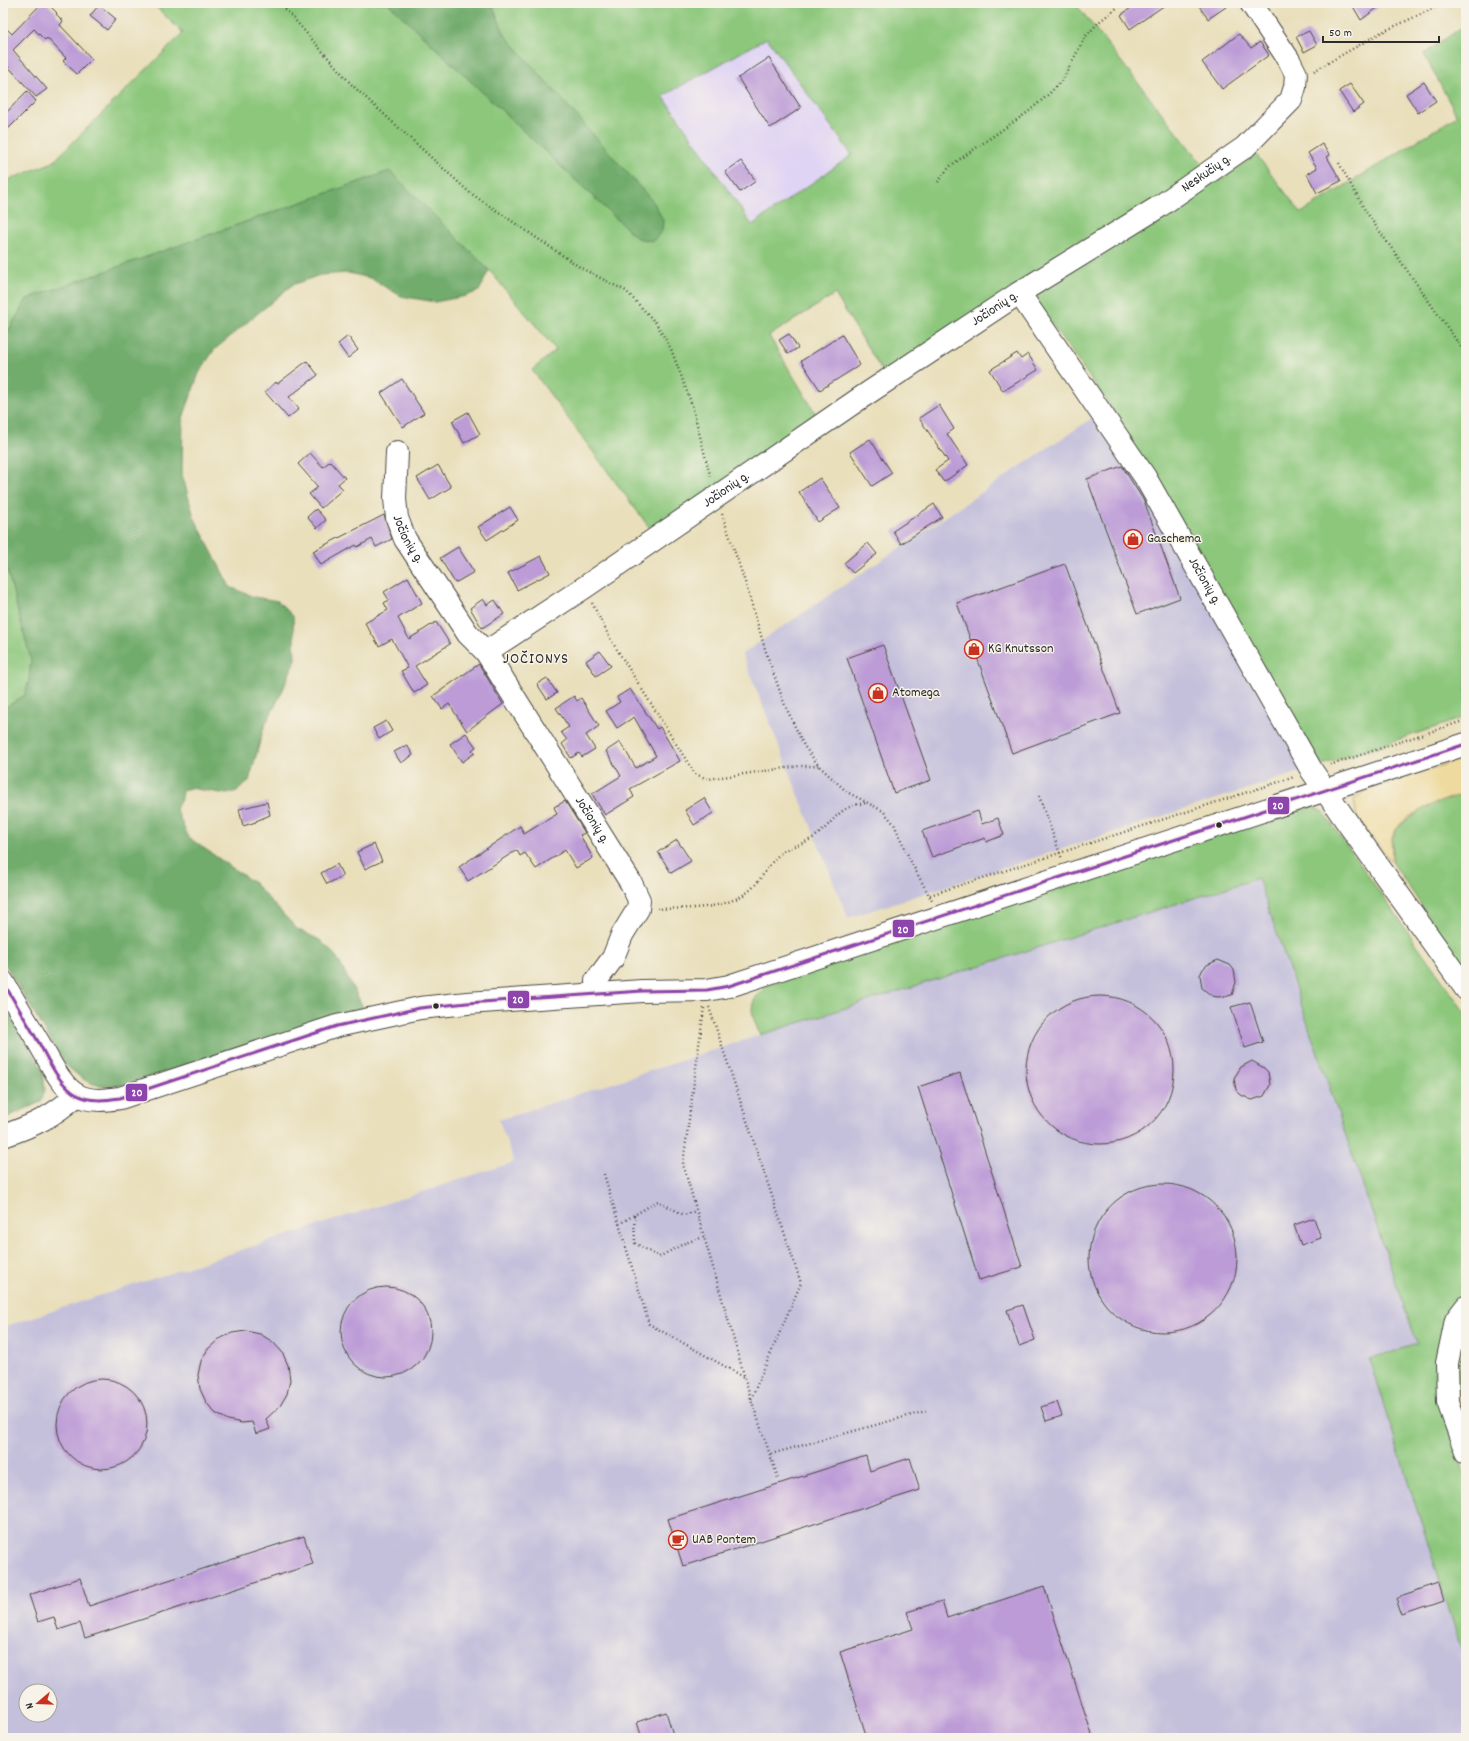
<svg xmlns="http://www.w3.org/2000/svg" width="1469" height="1741" font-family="Dekko,sans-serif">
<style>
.built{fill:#e0d4f4}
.industrial{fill:#c4c0db;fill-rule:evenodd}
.green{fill:#8cc77c;stroke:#5c7954;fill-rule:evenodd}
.forest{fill:#71ac6c;stroke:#4e6c4c}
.sand{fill:#eeda9e;stroke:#8c8264}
.building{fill:#bc9bd7}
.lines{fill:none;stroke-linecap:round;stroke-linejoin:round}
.minor-casing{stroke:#484641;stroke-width:24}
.path{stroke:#484641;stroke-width:2.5;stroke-dasharray:1 3;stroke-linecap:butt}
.minor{stroke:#fff;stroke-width:22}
.bus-1-casing{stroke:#f7f3e8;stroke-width:6}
.bus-1{stroke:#8e44ad;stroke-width:3}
.bus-dot{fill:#2b2b2b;stroke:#f7f3e8;stroke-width:1.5}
.labels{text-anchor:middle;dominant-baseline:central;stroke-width:3;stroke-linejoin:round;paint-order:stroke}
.street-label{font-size:14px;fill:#2b2b2b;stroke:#f7f3e8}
.poi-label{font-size:14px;fill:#2b2b2b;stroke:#f7f3e8;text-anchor:start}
.quarter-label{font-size:16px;letter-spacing:1px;fill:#2b2b2b;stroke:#f7f3e8}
.line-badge{stroke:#f7f3e8;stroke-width:1.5}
.badge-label{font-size:11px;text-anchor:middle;font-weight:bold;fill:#fff}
</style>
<rect width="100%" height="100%" fill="#f7f3e8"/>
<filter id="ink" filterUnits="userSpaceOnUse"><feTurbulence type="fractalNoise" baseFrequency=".025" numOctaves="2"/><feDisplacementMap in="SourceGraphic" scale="8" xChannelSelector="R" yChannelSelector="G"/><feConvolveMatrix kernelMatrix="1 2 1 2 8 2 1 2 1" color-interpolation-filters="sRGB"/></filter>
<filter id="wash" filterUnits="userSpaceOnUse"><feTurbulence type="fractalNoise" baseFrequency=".012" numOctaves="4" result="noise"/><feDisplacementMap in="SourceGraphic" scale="16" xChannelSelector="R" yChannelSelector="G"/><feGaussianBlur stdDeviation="0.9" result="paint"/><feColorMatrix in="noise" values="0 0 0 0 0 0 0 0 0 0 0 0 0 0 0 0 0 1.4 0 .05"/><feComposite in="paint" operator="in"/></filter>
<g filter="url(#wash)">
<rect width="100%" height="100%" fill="#e9dfbb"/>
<path class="built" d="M767,37L852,155L752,226L663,96Z"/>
<g class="industrial">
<path d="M1110,406L1322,765L848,918L742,654Z"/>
<path d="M1258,878L1417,1344L1369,1359L1466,1663V1738H3V1327L514,1162L499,1120L760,1035ZM26,1691H50V1715H26Z"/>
</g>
<g class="green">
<path d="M152,3H388L637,238L653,241L505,35L493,8V3H1075L1217,183L1256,154L1301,213L1457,116L1424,54L1466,24V717L1322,765L1110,406L1022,282L885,376L835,294L769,336L819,419L652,531L532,370L556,350L489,270L390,171L27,299L3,340V182L53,162L183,33ZM767,38L852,155L752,225L663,96Z"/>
<path d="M3,554L31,660L29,680L25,695L3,709Z"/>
<path d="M1466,793V972L1393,863L1392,839L1398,827L1421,810L1436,803Z"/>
<path d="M1312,806L1323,812L1466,1014V1292L1446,1324L1437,1350L1435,1375L1440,1403L1466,1479V1663L1369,1359L1417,1344L1258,878L760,1035C751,1012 746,1005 766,986L1298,809Z"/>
<path d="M1466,1335V1419L1458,1388L1459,1363Z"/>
</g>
<g class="forest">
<path d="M388,3H493V8L505,35L654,203L663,220L662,231L653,241L637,238Z"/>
<path d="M390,171L489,270L479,291L466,296L435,302L401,296L370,278L348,273L320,275L292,285L214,350L199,373L183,418L182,474L194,517L230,587L254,597L278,601L293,616L295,660L282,692L264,727L249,781L237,791L227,794L190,788L182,790L181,799L176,809L188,837L254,883L297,929L320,940L336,956L364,1009L124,1085C95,1088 86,1084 65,1064L3,961V709L25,695L29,680L31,660L3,554V340L27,299Z"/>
<path d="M3,1004L43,1070L45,1090L41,1102L3,1119Z"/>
</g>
<path class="sand" d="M1466,757V793C1443,801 1400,812 1392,838C1390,845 1393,856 1393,863L1363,828L1357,817L1354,799L1365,791Z"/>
<g id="blocks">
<g class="building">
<path d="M42,3H47L57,13L56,14L63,21L60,25L92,59L77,74L63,61L66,58L47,38L45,40L34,29L13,50L47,89L36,97L3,61V25L12,34Z"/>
<path d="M1138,3H1168L1130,29L1121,15Z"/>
<path d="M1197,3H1232L1208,19Z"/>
<path d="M1351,3H1384L1361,20Z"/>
<path d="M99,5L116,19L107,30L90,16Z"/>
<path d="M1309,31L1317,45L1304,52L1296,37Z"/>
<path d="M1239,34L1251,48L1260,42L1269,55L1222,89L1202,62Z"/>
<path d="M769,58L801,108L770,128L738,78Z"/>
<path d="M1424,82L1436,101L1418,113L1406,94Z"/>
<path d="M1350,84L1364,104L1353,112L1339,91Z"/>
<path d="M27,91L36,101L3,134V116Z"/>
<path d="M1322,144L1330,155L1327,157L1341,181L1317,193L1307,174L1317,168L1308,153Z"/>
<path d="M741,161L756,181L740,192L725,172Z"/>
<path d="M789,334L798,348L788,354L779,340Z"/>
<path d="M842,335L860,365L820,390L801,361Z"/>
<path d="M348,336L358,350L348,358L338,344Z"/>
<path d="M1017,353L1021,359L1028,354L1038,370L1003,391L990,370Z"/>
<path d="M307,361L318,375L289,397L299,409L288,418L265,392L276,382L277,384Z"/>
<path d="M402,379L424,413L403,427L381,393Z"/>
<path d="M939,405L954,429L947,434L968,465L944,482L935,470L948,461L919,418Z"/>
<path d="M468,412L480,434L464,443L452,421Z"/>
<path d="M870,439L892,473L872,486L850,452Z"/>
<path d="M310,453L323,467L330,461L345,478L338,484L343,489L321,508L309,494L318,487L298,464Z"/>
<path d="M438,465L451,487L430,500L417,478Z"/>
<path d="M1122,466L1144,501L1180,598L1137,614L1087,479Z"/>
<path d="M820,478L840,508L818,522L799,492Z"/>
<path d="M934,504L942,517L901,544L893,531Z"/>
<path d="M510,507L518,520L487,540L478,527Z"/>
<path d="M316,509L326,520L317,528L307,517Z"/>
<path d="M384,515L392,539L376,547L372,539L357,547L356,545L321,565L313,551Z"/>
<path d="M868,543L877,554L853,573L844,563Z"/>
<path d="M458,547L474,572L455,583L440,558Z"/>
<path d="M541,556L550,573L517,590L508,573Z"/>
<path d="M1065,564L1120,713L1012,753L957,603Z"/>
<path d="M408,577L422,603L398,618L409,639L436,622L450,644L415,666L427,685L414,693L401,671L408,668L392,639L379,646L365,623L388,610L384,603L389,600L384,592Z"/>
<path d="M483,599L487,605L495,600L504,614L482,628L470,608Z"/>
<path d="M883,645L931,780L894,793L847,658Z"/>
<path d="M600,651L611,666L596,676L586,661Z"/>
<path d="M479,664L503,704L467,731L449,704L442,709L433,696Z"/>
<path d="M547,678L557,693L547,699L537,684Z"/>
<path d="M630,689L657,729L660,727L680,761L630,789L634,797L605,815L592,794L621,776L606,751L620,742L636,768L656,756L634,717L617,728L606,711L620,702L617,697Z"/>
<path d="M574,696L577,701L581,698L599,726L586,735L595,749L582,757L579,753L571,758L562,744L567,740L561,732L569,727L556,708Z"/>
<path d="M386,721L392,731L379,739L373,728Z"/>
<path d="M466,733L476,747L472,750L475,753L462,762L450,744Z"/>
<path d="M407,745L413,755L401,763L394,752Z"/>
<path d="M704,798L713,813L694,825L685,810Z"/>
<path d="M565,801L585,833L580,835L593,858L576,868L565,850L536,869L525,853L520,856L517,850L468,881L459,867L520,826L524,834L557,814L554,807Z"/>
<path d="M267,802L270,815L256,821V822L243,826L239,809Z"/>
<path d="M978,811L982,824L998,818L1004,835L986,842L985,838L932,857L922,831Z"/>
<path d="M677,840L691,861L671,873L658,852Z"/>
<path d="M374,844L382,861L365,869L357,852Z"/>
<path d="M337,864L343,876L327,884L321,873Z"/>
<path d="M1218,960L1230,965L1234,970L1236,982L1232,995L1218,997L1212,996L1202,988L1200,975L1203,969L1207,965Z"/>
<circle cx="1100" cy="1070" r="74"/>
<path d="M1250,1002L1263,1042L1245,1048L1231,1007Z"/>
<path d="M1252,1061L1264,1068L1268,1072L1270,1085L1264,1096L1252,1100L1241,1095L1236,1090L1234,1078L1241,1067Z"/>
<path d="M960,1073L1022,1267L979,1280L918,1087Z"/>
<circle cx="1163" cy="1258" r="74"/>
<path d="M1314,1218L1321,1238L1301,1245L1294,1225Z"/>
<circle cx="386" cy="1332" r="45"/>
<path d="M1023,1305L1035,1340L1019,1346L1007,1310Z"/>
<path d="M246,1331L260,1334L273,1342L282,1352L288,1365L290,1380L287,1394L280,1406L266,1419L270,1429L256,1434L252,1422L242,1423L228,1420L215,1413L206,1402L200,1389L198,1375L201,1361L208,1349L219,1339L232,1333Z"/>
<circle cx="102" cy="1424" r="45"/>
<path d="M1057,1402L1062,1416L1046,1421L1041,1407Z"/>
<path d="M866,1456L870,1471L910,1458L920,1490L683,1566L668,1519Z"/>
<path d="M304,1536L313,1564L85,1638L80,1623L58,1630L54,1617L38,1622L29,1595L80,1578L89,1606Z"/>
<path d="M1439,1584L1444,1601L1403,1615L1397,1598Z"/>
<path d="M1044,1586L1093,1738H867L840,1652L913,1629L907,1612L942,1601L947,1618Z"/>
<path d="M666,1712L674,1738H642L637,1722Z"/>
</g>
</g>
</g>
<g filter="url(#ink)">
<use href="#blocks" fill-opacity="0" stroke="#484641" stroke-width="1"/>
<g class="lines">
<defs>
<g id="minor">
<path id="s1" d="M1019,293L1145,477L1312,771L1342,815L1466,989"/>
<path id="s2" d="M397,452L395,499L397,518L405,539L468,634L486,652L631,883L639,900L638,909L622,935L613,958L596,981L598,994"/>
<path id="s3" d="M486,652L585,587L859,399L1019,293L1157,208L1245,147L1291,100L1295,87L1296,74L1289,60L1251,3"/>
<path d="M3,982C15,1002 27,1023 39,1043C49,1060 60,1085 77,1095C90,1102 106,1100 120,1098L337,1026L420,1008L467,1003L642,991L707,990L729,986L1466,744"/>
<path d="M3,1136C35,1125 52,1117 77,1095"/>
<path d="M1466,1307L1456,1320L1447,1363L1448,1402L1466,1452"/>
</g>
</defs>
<use href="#minor" class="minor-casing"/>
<g class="path">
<path d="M280,3L352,85L469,192L581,268L626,291L656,323L671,349L692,405L711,479"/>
<path d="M1314,71L1380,33L1445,3"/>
<path d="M1339,163L1366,212L1466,354"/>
<path d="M938,182L950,166L1028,112L1049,94L1063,79L1085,37L1099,22L1123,3"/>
<path d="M722,514L746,585L765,649L784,703L804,746L819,766L847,792L883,811L894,824L910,860L932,901"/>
<path d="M592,603L611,640L695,774L708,779L800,766H819"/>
<path d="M1330,765L1466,720"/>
<path d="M1039,796L1062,859"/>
<path d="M930,895L1294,777"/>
<path d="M657,909C681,908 710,910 733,900C761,889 761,871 780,854C788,846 801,845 811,839C835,825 835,805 868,803"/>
<path d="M709,1007L801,1283L751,1399"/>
<path d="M704,1008L683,1164L751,1399L778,1478"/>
<path d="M604,1174L649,1324L744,1377"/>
<path d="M634,1215L635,1243L659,1257L685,1243L704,1237"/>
<path d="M619,1224L658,1201L684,1215L696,1211"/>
<path d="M771,1454L926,1411"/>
</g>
<use href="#minor" class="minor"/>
<defs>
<path id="bus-1" d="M3,982C15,1002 27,1023 39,1043C49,1061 59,1085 77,1095C90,1102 106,1100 120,1098L337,1026L420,1008L467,1003L642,991L707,990L729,986L1466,744"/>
</defs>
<use href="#bus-1" class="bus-1-casing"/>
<use href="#bus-1" class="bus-1"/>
</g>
</g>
<defs>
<symbol id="shop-ring" viewBox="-11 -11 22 22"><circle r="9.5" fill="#f7f3e8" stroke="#c8321e" stroke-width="1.5"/><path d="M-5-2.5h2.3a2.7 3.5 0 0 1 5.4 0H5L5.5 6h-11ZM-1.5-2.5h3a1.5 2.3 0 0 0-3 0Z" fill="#c8321e"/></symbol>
<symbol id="cafe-ring" viewBox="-11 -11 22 22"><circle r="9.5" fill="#f7f3e8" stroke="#c8321e" stroke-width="1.5"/><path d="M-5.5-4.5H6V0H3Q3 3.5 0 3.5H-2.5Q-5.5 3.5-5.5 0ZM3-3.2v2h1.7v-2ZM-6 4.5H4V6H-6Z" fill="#c8321e"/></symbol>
</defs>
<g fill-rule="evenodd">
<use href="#shop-ring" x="1122" y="528" width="22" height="22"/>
<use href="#shop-ring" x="963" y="638" width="22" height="22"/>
<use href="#shop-ring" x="867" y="682" width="22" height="22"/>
<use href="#cafe-ring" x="667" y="1529" width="22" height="22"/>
</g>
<g class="bus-dot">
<circle cx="1219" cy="825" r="3.5"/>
<circle cx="436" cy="1006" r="3.5"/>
</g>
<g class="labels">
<g class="street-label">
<text stroke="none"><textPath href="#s3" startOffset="865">Neskučių g.</textPath></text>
<text stroke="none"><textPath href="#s3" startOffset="614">Jočionių g.</textPath></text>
<text stroke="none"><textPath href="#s3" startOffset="290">Jočionių g.</textPath></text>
<text stroke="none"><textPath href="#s2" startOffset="90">Jočionių g.</textPath></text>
<text stroke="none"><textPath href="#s1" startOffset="343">Jočionių g.</textPath></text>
<text stroke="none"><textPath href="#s2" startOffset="427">Jočionių g.</textPath></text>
</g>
<g class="poi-label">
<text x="1147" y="539">Gaschema</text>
<text x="988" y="649">KG Knutsson</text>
<text x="892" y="693">Atomega</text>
<text x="692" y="1540">UAB Pontem</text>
</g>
<g class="quarter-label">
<text x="536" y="659">JOČIONYS</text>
</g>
</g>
<g class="line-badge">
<rect x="1267" y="796" width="23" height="19" rx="4" fill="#8e44ad"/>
<rect x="892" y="919" width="23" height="19" rx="4" fill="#8e44ad"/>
<rect x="507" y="990" width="23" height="19" rx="4" fill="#8e44ad"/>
<rect x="125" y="1083" width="23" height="19" rx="4" fill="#8e44ad"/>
</g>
<g class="badge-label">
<text x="1278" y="809">20</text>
<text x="903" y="933">20</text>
<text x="518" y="1003">20</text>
<text x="137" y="1096">20</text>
</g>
<rect width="1469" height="1741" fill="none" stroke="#f7f3e8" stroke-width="16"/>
<g transform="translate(38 1703) rotate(251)"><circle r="19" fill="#f7f3e8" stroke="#a5a39c"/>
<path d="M0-3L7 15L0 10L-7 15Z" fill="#c8321e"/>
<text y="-6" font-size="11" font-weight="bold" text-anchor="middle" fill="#2b2b2b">N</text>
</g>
<path d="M1323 36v6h116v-6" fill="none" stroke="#2b2b2b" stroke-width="2"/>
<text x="1329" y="36" font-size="12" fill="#2b2b2b" stroke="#f7f3e8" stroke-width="3" paint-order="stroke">50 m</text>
</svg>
